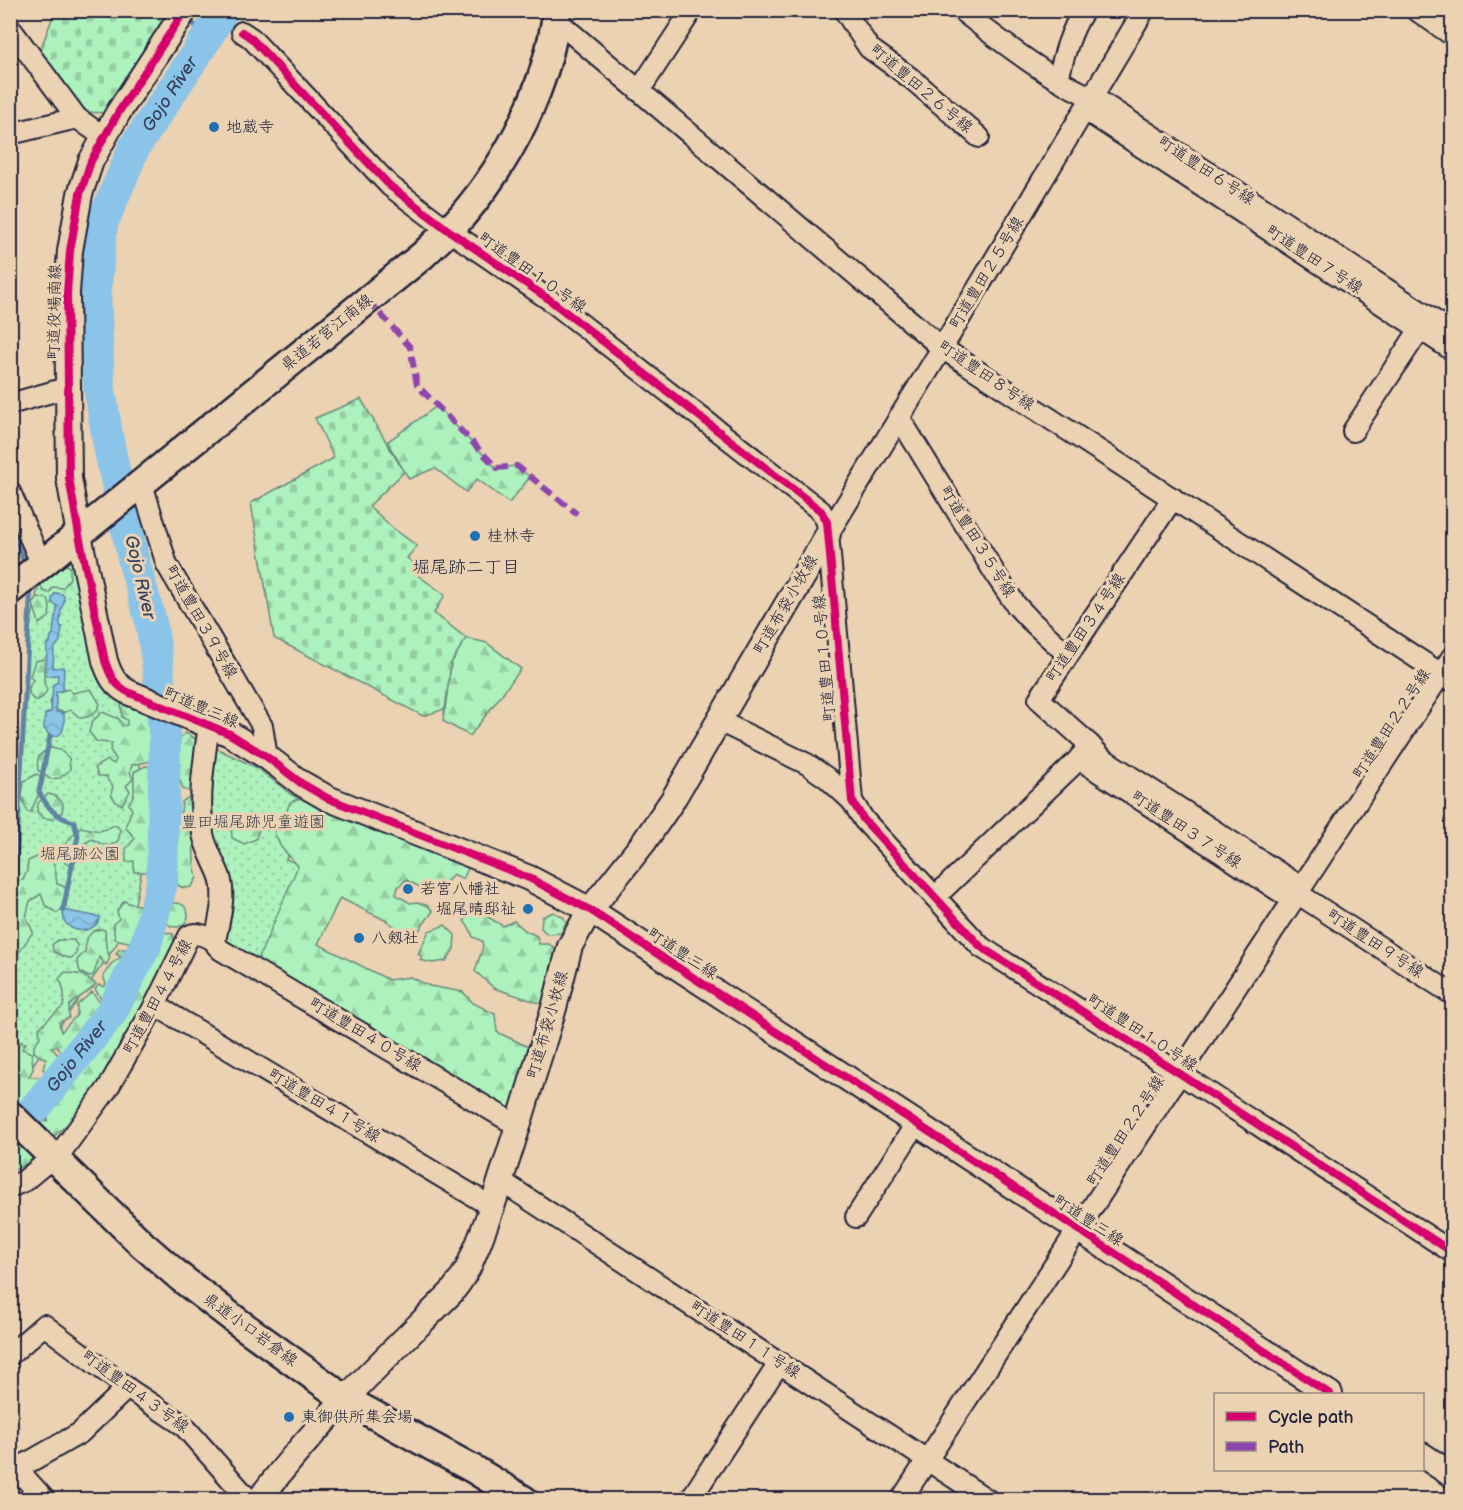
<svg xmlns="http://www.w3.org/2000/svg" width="1463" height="1510" font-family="'Balsamiq Sans','Klee One',sans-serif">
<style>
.grass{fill:url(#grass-dots);stroke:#688a7c;stroke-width:1.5}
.forest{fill:url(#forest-firs);stroke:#688a7c;stroke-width:1.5}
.cemetery{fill:url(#cemetery-stones);stroke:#688a7c;stroke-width:1.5}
.water{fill:url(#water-waves);stroke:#6083a3;stroke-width:1.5}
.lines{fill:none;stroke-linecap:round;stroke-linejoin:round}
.stream{stroke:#6083a3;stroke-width:5}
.river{stroke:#8ac4e9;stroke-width:32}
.minor-casing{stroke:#22223b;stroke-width:24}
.tertiary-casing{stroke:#22223b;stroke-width:28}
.secondary-casing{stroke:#22223b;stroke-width:32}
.minor{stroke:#ead2b2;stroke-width:20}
.tertiary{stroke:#ead2b2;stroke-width:24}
.secondary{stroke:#ead2b2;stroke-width:27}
.quiet{stroke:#8e44ad;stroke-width:6;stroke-dasharray:12 6;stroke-linecap:butt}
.cycleway-casing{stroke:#ead2b2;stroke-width:11}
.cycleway{stroke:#d6006c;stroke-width:8}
.poi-dot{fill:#1f6fb2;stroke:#ead2b2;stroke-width:2}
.labels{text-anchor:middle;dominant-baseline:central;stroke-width:6;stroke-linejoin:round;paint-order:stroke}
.street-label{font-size:16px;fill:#22223b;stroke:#ead2b2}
.poi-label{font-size:16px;fill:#22223b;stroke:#ead2b2;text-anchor:start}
.park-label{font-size:16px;fill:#37414e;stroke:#ead2b2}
.water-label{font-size:18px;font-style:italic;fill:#37425e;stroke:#ead2b2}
.neighbourhood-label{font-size:18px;fill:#22223b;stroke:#ead2b2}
</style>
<defs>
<pattern id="grass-dots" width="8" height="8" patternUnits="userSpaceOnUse" patternTransform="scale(1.5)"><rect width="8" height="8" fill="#adf1bc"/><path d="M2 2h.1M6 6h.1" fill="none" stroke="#95cea2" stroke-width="1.8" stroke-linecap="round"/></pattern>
<pattern id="forest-firs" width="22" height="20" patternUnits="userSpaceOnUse" patternTransform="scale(1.5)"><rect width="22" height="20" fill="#adf1bc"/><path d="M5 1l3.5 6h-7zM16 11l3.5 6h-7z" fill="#95cea2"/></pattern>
<pattern id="cemetery-stones" width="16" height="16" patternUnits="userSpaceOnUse" patternTransform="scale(1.5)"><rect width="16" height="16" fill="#adf1bc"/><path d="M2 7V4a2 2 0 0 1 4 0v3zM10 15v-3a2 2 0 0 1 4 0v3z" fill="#95cea2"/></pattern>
<pattern id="water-waves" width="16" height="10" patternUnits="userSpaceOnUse" patternTransform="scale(1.5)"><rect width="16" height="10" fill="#8ac4e9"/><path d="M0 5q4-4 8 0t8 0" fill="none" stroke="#77a8c9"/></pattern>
</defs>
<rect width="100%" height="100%" fill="#ead2b2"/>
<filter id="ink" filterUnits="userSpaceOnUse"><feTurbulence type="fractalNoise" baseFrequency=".0167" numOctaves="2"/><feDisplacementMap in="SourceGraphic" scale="12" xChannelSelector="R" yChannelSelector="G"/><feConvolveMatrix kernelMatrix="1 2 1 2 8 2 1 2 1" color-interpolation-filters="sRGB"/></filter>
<g filter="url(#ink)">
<g class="grass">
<path d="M79,535L121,689L139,746L144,859L134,909L116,945L34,1063L11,1089L10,896L15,882L23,761L26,649L42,565Z"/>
<path d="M216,748L257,768L289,793L309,806L286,859L303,867L262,966L227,946L224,937L210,833L205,779Z"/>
</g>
<g class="forest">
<path d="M437,406L496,468L517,466L530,477L509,503L477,479L466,492L435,468L409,479L387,442Z"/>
<path d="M60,561L70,567V578L63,588L53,587L49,593L43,591L40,583L45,579L49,571Z"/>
<path d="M38,597L48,599L50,607L49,617L39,624C38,617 35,611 33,604Z"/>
<path d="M466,638L487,643L521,669L470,736L443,721L451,663Z"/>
<path d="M44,659V683L47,690L43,697L36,701C27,696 27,688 33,680L30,676L35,661Z"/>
<path d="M68,689L73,693L91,689L100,704C96,714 91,717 80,718L71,710L65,712L53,710L50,702L55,693Z"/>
<path d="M138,702L151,710L158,720L153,733L161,748L160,759L132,765L130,772L133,779L126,786L130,791L122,805L116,802L111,794L113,786L108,781L107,776H98L95,767L107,760L114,764L116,759L110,750L112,743L97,742L89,732L92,722L102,712L119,719L122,726L127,725V720L122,717L121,704Z"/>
<path d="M186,733L197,740V787L191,792L183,789L177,772L180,764L176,760L172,753L176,741Z"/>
<path d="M51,748L60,750L69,758L70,770L60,778L50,779L38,770C36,756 39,754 51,748Z"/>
<path d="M157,765L159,774L152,785C157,795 156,794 156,804C156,811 157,807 159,814C162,825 161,833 154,842L157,855L146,872H134V861L126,862V849L135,838L125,827L132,810L129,804L134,794V772L145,766L151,767Z"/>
<path d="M37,774L44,779C42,791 35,800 31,812H27L22,797L24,781Z"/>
<path d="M48,794L56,796L63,803L62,812L52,819L43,818L37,812L38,803Z"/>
<path d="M189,797L196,801C196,826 190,853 197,878L191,887C175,891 170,876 172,862C173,857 175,859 176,853C177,849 177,843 178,839L173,832L175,820L181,812L182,802Z"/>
<path d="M304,797L474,856L463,879L453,874L438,892L424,889L406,880L398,887L396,895L410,903L417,902L428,906L433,911L419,930L402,932L387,921L340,898L318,944L389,980L410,977L430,986L463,992L473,1003L495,1014L497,1032L541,1053L518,1126L254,969L298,866L281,847L274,832L282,824L290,802Z"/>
<path d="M250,816L260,826L256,839L244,844L232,838L231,826L239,818Z"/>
<path d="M115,825L121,830L118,841L108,847L92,839L83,844L79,858L74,864L65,863V854L62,848L80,827L100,831Z"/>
<path d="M49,855L55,867L57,884L63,886L68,891L66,906L57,913L45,905L41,894L30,901L26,917L33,932L19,952L15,964L11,968V940L13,931C6,918 14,896 16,881L23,880L27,871L28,861L37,857Z"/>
<path d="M124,901L131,904L147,906L148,915L146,928L150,936L147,948L139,952L141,962L109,991L113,998L103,1002L95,989L99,985L104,987L106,984L103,976L111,964L121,957L116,954L119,949H127L130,954L135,951V941L128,942L115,939L113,924L119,919L117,911Z"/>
<circle cx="176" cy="915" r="12"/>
<path d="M471,912L486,916L503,926L514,921L526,931L537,936L539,944H549L567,957L554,1008L494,988L475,971L483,947L482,941L473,937L470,929L464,921Z"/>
<path d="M553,912L563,917L566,922L561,933L547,934L541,928L542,917Z"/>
<path d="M445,925L455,935L454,949L446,961L432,963L420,960L422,957L418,954L429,931Z"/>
<path d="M101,929L105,930L106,947L110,958L106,965L99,957L94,974L89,977L80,972L77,960L85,952C86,940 87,931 101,929Z"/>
<path d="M164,932L173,934L178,956L138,1034L81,1112L45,1144L40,1152L26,1164L11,1172L10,1146L20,1131L48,1120L47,1112L57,1094L64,1095C71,1076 76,1063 93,1050L91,1044L101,1033L113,1023L116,1013L130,1000L127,991L138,985C136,971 140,965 153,959L148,954L155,935Z"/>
<path d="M58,940H73L77,945L76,954L71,958C64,958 60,954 54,952L52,945Z"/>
<path d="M65,972L82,975L96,984C88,994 77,997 69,1006V1018L59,1022L61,1032L77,1015V1005L92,992L105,1009L96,1027L74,1054L69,1049L60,1051L57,1046L51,1047L59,1056H69L72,1068L68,1074L60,1073L50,1077L43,1069L46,1058L41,1057L34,1052V1045L40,1037L39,1028C47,1021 54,1013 63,1007C65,997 65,988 59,979Z"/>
<path d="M11,994L18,999V1011L11,1021Z"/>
<path d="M10,1040L26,1043L22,1049L32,1053L33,1069L29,1077H43L49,1083L39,1102L24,1112L11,1109Z"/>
</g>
<g class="cemetery">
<path d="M55,11H173L118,113L72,112L36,62Z"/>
<path d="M361,399L404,472L369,506L394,529L417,546L407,558L418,567L416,574L445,595L434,613L466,638L451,663L445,709L423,716L274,638L251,503L334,458L315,418Z"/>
</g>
<g class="water">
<path d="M55,593C70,593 63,602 61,611C60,616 60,621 60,626L62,627L60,641L54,649L53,668L64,667L63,690L56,692V712L64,713C64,725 66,738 50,736L44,728L45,714L51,712L53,684L57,683L58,675L46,676L47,643H50L51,636L53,634L55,616H56L57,606L52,603V598Z"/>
<path d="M63,910L100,917C96,934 71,935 64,920C64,919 63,911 63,910Z"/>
</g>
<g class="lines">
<g class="stream">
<path d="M187,16L206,39"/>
<path d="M10,527L26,566"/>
<path d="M50,736L39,792C48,808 55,817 74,822L78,836L63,910"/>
<path d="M10,896L15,882L31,584"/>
</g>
<path class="river" id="s1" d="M10,1129L33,1111L111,1013L146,944L162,882L165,741L158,667L151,622L134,562L109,446L99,385L95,293L102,224L134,148L206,39L223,10"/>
<defs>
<g id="minor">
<path d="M844,10L869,48L912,79L979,137"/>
<path d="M961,10C991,34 1022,58 1055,78C1068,85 1079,93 1093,97L1452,332"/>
<path d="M1416,10L1452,35"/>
<path d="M556,20L942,348L1452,681"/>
<path d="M10,28L77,118L104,137"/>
<path d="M242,32L251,38L390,186L448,230L550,300L821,511L827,522L852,801L864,820L981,947L1179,1073L1452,1252"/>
<path d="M1058,79C1064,55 1070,32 1084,10"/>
<path d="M639,91L692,10"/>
<path d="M1085,110L1452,350"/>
<path d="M10,134L77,118"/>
<path d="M10,404L69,387"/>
<path d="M899,417L999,580L1016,605L1030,620L1068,655"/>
<path d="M1353,431L1420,329"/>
<path d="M142,484L167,565L262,726L267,757"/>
<path d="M10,492L42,565"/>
<path d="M828,534L942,348L1144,10"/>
<path d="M719,721L807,764L827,778L852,801"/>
<path d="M1090,745L1102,758L1301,887"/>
<path d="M1079,759L1293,900"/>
<path d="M1297,893L1452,994"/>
<path d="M935,897L1077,761L1090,745L1039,699L1173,498"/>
<path d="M215,941L217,946L221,950L518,1126"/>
<path d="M155,1005L492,1207"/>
<path d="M501,1181L988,1500"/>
<path d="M10,1187L24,1181L64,1148L108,1088L155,1005L189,936C197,931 207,937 215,941C219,920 226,897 220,877C215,863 206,849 203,834C198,797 204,761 209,724"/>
<path d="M856,1217L916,1124"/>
<path d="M10,1355L44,1325L130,1390L183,1425L249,1500"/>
<path d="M10,1459L17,1469L45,1500"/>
<path d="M17,1469L80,1433L127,1388"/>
<path d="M690,1500L780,1362"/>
<path d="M901,1500L1452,657"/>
</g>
<g id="tertiary">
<path d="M185,10L118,113L91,161L80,194L70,251L67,293L69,478L79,535L105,661C110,676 115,686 130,693L230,734L267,757L301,783L327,798L529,878L590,910L1330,1394"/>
<path d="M1422,1455L1452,1475"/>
<path d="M259,1500C315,1424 385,1359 451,1293L460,1281L468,1268L479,1242L492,1207L518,1126L554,1008L570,946L590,910L644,842L672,801L828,534"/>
</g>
<g id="secondary">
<path d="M10,590L423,255C436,242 450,230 462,216C511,159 548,85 557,10"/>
<path d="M10,1115L143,1245L181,1278L238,1322L345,1399L475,1470L524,1500"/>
</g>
</defs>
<use href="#minor" class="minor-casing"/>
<use href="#tertiary" class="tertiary-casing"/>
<use href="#secondary" class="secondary-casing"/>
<use href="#minor" class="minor"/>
<use href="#tertiary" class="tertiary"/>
<use href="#secondary" class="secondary"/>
<path class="quiet" d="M368,300L410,347L417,385L497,468L517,466L577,514"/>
<defs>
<g id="cycleway">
<path d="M185,10L118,113L91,161L80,194L70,251L67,293L69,478L79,535L105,661C110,676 115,686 130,693L230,734L267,757L301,783L327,798L529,878L590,910L1330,1394"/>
<path d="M242,32L251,38L390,186L448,230L550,300L821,511L827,522L852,801L864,820L981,947L1179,1073L1452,1252"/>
</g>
</defs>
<use href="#cycleway" class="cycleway-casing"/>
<use href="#cycleway" class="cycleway"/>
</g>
</g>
<g class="poi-dot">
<circle cx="214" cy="127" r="6"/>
<circle cx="475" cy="536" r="6"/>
<circle cx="408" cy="889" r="6"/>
<circle cx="528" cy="909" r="6"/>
<circle cx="359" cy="938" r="6"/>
<circle cx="289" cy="1417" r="6"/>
</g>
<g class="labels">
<g class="street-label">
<text transform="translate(921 89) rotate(40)">町道豊田２６号線</text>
<text transform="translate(1206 171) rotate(33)">町道豊田６号線</text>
<text transform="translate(1314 260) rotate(33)">町道豊田７号線</text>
<text transform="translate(532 273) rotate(35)">町道豊田１０号線</text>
<text transform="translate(987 273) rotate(-59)">町道豊田２５号線</text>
<text transform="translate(55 312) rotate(-89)">町道役場南線</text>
<text transform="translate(327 333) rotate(-39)">県道若宮江南線</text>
<text transform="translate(986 376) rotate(34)">町道豊田８号線</text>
<text transform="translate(977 542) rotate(58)">町道豊田３５号線</text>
<text transform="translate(786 605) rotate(-60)">町道布袋小牧線</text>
<text transform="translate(201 622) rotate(60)">町道豊田３９号線</text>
<text transform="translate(1086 628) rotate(-56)">町道豊田３４号線</text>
<text transform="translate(825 658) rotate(-95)">町道豊田１０号線</text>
<text transform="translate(201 708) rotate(23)">町道豊三線</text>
<text transform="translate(1392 724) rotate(-57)">町道豊田２２号線</text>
<text transform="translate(1186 830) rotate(33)">町道豊田３７号線</text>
<text transform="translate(1375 944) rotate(33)">町道豊田９号線</text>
<text transform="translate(682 954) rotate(33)">町道豊三線</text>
<text transform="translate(158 997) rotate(-62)">町道豊田４４号線</text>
<text transform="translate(548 1025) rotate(-74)">町道布袋小牧線</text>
<text transform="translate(1142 1033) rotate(33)">町道豊田１０号線</text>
<text transform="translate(365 1035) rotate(31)">町道豊田４０号線</text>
<text transform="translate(324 1106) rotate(31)">町道豊田４１号線</text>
<text transform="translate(1126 1131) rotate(-57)">町道豊田２２号線</text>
<text transform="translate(1088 1221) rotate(33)">町道豊三線</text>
<text transform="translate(250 1330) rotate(36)">県道小口岩倉線</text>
<text transform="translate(745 1340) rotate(33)">町道豊田１１号線</text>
<text transform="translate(135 1392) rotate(36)">町道豊田４３号線</text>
</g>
<g class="poi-label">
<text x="226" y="127">地蔵寺</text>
<text x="487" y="536">桂林寺</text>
<text x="420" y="889">若宮八幡社</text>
<text x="516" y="909" text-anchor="end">堀尾晴邸祉</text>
<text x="371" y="938">八剱社</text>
<text x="301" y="1417">東御供所集会場</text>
</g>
<g class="park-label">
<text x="253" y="822">豊田堀尾跡児童遊園</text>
<text x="80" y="854">堀尾跡公園</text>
</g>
<g class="water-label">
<text stroke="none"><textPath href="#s1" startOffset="1108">Gojo River</textPath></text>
<text transform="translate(140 577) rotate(77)">Gojo River</text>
<text stroke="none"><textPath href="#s1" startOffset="99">Gojo River</textPath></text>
</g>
<g class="neighbourhood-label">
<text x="466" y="567">堀尾跡二丁目</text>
</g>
</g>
<rect width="1463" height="1510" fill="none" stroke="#ead2b2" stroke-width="36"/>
<rect x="18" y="18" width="1427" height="1474" fill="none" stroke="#22223b" stroke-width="2" filter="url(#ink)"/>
<rect x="1214" y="1393" width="210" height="78" fill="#ead2b2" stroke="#9a8c82" stroke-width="1.5"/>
<rect x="1226" y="1412" width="30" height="9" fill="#d6006c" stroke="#9a8c82" stroke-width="1.5"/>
<text x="1268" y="1423" font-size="18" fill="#22223b">Cycle path</text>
<rect x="1226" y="1442" width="30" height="9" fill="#8e44ad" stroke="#9a8c82" stroke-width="1.5"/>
<text x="1268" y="1453" font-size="18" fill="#22223b">Path</text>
</svg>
